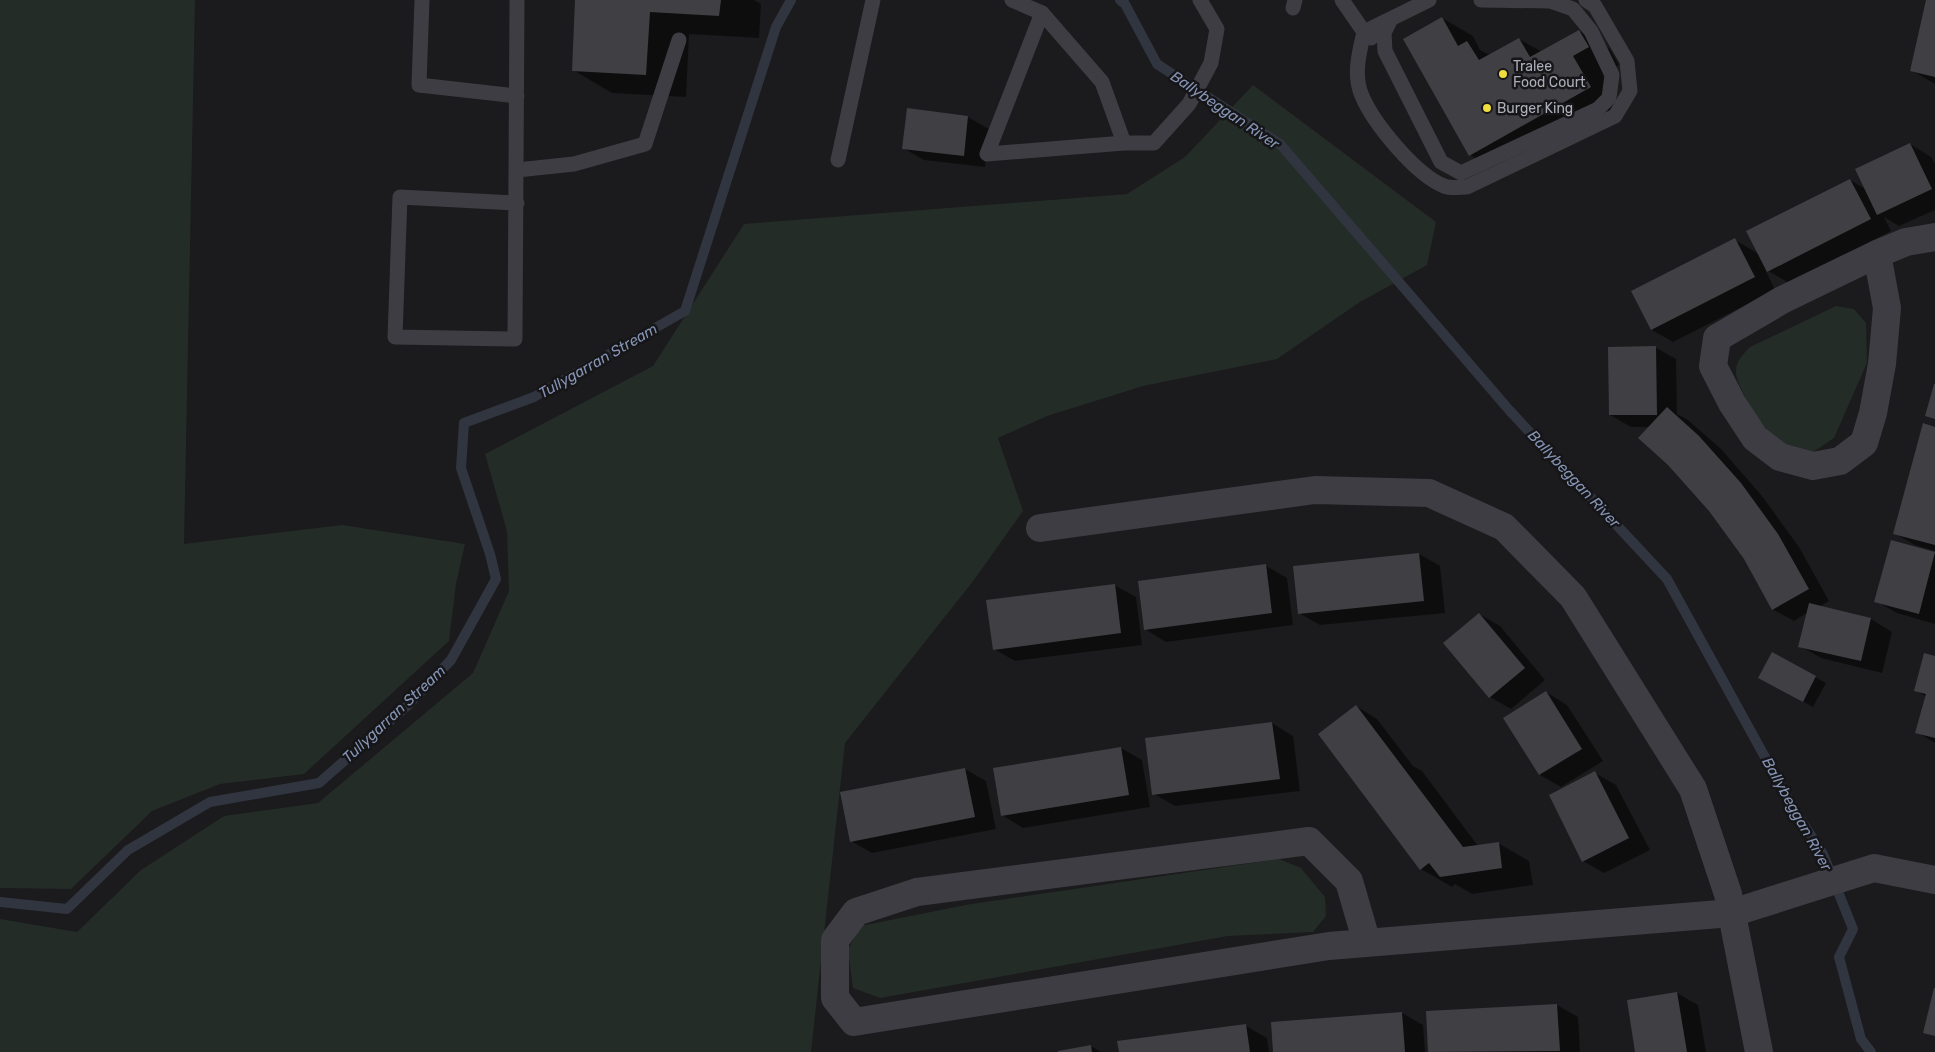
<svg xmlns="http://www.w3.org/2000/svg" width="1935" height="1052" font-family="Rubik,sans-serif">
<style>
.green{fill:#242c27}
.shadow{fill:#0007}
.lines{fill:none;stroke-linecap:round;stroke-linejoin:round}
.stream{stroke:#303540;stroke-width:10}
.building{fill:#403f43}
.service{stroke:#3d3d43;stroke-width:15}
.minor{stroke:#3d3d43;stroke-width:28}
.poi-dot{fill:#efdc3f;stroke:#161517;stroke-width:2}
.labels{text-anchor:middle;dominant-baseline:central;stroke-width:5;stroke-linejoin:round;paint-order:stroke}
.poi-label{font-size:14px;fill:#adaebb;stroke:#161517;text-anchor:start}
.water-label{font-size:15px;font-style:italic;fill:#8594b5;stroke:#161517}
</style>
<rect width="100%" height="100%" fill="#1b1a1c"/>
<g class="green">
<path d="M0,0H195L184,544L342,525L465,544L456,584L449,641L304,774L220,784L152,811L71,889L0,888Z"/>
<path d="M1253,85L1436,222L1427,265L1360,302L1277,359L1143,386L1047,416L998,438L1023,511L974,580L845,743L811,1052H0V919L77,932L141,870L224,816L318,803L473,673L509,591L507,531L485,454L653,366L744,224L1127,194L1185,157Z"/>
<path d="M1836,306L1854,309L1866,323L1867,363L1834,438L1809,455C1802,453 1794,452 1787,449C1772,442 1737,390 1736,373C1735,362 1743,354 1750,347Z"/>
<path d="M1279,859L1301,868L1325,897L1326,916L1313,932L1228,936L880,998L853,988L848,950L860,926L971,904Z"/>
</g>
<g class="shadow">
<path d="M577,0H754L761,4L759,38L689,34L686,97L612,93L573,70Z"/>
<path d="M1927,0H1935V84L1911,70Z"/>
<path d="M1442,18L1473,36L1480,50L1490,55L1519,39L1542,52L1579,31L1610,49L1619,65L1603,74L1621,105L1501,173L1470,155Z"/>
<path d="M968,117L989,129L985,167L924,160L903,148Z"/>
<path d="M1910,144L1931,157L1935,164V210L1899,226L1884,217L1891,231L1789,283L1765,269L1775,290L1673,342L1652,330L1735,240L1759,254L1850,180L1867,190Z"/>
<path d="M1655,347L1676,359L1677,414L1688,420L1721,449L1762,496L1799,547L1829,601L1819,607L1871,619L1892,632L1882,673L1821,658L1800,646L1807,613L1794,621L1772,609L1745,558L1650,427H1631L1610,415Z"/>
<path d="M1935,428V551L1915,545L1894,533Z"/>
<path d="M1892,542L1935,554V624L1897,613L1876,601Z"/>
<path d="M1419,554L1440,566L1445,613L1320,625L1299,613Z"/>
<path d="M1266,566L1287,578L1293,625L1166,642L1145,629Z"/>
<path d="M1114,585L1136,597L1142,645L1015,661L994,649Z"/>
<path d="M1479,614L1500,626L1545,680L1511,709L1490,697Z"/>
<path d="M1772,653L1826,683L1813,707L1770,683Z"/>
<path d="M1935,657V743L1917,732L1927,697L1915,690Z"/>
<path d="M1546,692L1567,705L1603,761L1561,787L1540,775L1505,718Z"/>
<path d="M1356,706L1377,719L1413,766L1422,771L1478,846L1498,843L1529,861L1533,885L1472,894L1455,884L1452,887L1421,869Z"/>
<path d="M1272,723L1293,736L1300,791L1175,806L1154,794Z"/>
<path d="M1121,748L1142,760L1150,807L1023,828L1002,815Z"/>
<path d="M965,769L986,781L996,829L872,853L851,841Z"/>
<path d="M1595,773L1616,785L1650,850L1604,873L1583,861Z"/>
<path d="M1677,993L1698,1005L1706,1052H1637Z"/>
<path d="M1557,1005L1578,1017L1580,1052H1429L1427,1013Z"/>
<path d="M1402,1013L1423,1025L1425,1052H1274Z"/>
<path d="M1246,1026L1267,1038L1269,1052H1120Z"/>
<path d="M1091,1046L1101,1052H1061Z"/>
</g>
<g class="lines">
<g class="stream">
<path d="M1120,0L1125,4L1157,64L1280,144L1510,411L1667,579L1793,808L1823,854L1853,929L1839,957L1861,1039L1871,1052"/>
<path d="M0,902L67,909L128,850L210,802L319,783L407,706L451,660L496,579L490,554L461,468L464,423L534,397L685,311L776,27L791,0"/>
</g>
</g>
<g class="building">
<path d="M575,0H721L719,16L650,12L646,75L572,71Z"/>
<path d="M1926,0H1935V77L1910,71Z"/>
<path d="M1442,17L1458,46L1467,41L1479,60L1519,38L1530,57L1579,30L1589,47L1573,56L1591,87L1469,156L1403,39Z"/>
<path d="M907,108L968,116L964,156L902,149Z"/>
<path d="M1910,143L1932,189L1877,215L1855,169Z"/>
<path d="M1850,179L1871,219L1767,272L1746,231Z"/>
<path d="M1735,238L1755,277L1651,330L1631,291Z"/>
<path d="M1656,346L1657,415H1609L1608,347Z"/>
<path d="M1934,384H1935V419L1925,416Z"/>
<path d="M1667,407L1699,436L1741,483L1778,534L1809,589L1772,610L1744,559L1709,511L1668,465L1638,438Z"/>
<path d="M1923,423L1935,427V545L1893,534Z"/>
<path d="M1891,540L1935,552L1919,614L1874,602Z"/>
<path d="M1419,553L1424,601L1298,614L1293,566Z"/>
<path d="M1266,564L1272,613L1144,630L1138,581Z"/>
<path d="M1115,584L1121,633L993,650L986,600Z"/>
<path d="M1809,603L1871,618L1861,661L1798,647Z"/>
<path d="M1479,613L1525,668L1489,698L1443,643Z"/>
<path d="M1772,652L1816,676L1803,702L1758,678Z"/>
<path d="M1924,653L1935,656V738L1915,733L1926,694L1914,691Z"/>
<path d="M1546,691L1582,749L1539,775L1503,718Z"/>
<path d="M1356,705L1463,847L1499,842L1502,868L1440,877L1429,863L1420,870L1318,734Z"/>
<path d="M1272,722L1280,779L1152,795L1145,738Z"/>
<path d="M1121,747L1129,795L1001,816L993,768Z"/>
<path d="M965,768L975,817L850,842L840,792Z"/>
<path d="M1595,771L1629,838L1582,862L1549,795Z"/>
<path d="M1934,988H1935V1036L1923,1033Z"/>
<path d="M1677,992L1687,1052H1635L1627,1000Z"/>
<path d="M1557,1004L1560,1051L1428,1052L1426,1011Z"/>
<path d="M1402,1012L1405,1052H1273L1271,1022Z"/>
<path d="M1246,1024L1250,1052H1119L1117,1041Z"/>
<path d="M1091,1045L1092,1052H1058V1051Z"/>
</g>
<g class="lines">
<g class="service">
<path d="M422,0L419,85L517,96"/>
<path d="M1012,0L1042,13L1102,82L1124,143"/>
<path d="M1342,0L1364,32L1371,38"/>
<path d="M1429,0L1364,32C1359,53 1353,76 1362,96C1374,124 1416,175 1444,186C1450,189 1460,187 1467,187L1615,116L1630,91L1627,61L1595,6L1586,0"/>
<path d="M1293,8L1295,0"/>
<path d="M1042,13L987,154L1124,143H1154L1189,104L1211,63L1217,29L1200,0"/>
<path d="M1391,19L1384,33L1385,51L1441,162L1461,173L1598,109L1609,98L1612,75L1591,31L1573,9L1550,1L1481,0"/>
<path d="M838,160L873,0"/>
<path d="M517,170L574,164L645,144L679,40"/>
<path d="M517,203L400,197L395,337L515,339L517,0"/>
</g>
<g class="minor">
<path d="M1877,254L1887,308L1882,364L1873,413L1864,443L1840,461L1813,466L1780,457L1755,438L1732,403L1713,366L1717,338L1782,300L1877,254L1906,242L1935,237"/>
<path d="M1040,528L1315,490L1429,493L1504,527L1573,597L1693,789L1728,894L1759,1052"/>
<path d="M1367,943L1349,881L1309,841L917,892L856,912L835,940V998L854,1022L1329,946L1732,913L1874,868L1935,880"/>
</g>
</g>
<g class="poi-dot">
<circle cx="1503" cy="74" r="5"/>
<circle cx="1487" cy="108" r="5"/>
</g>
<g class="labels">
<g class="poi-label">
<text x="1513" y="66">Tralee<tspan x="1513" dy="16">Food Court</tspan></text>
<text x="1497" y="108">Burger King</text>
</g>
<g class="water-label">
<text transform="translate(1225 110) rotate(34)">Ballybeggan River</text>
<text transform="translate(598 361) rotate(-30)">Tullygarran Stream</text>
<text transform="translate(1574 479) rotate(47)">Ballybeggan River</text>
<text transform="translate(394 714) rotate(-43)">Tullygarran Stream</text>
<text transform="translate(1797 814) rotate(61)">Ballybeggan River</text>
</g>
</g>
</svg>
